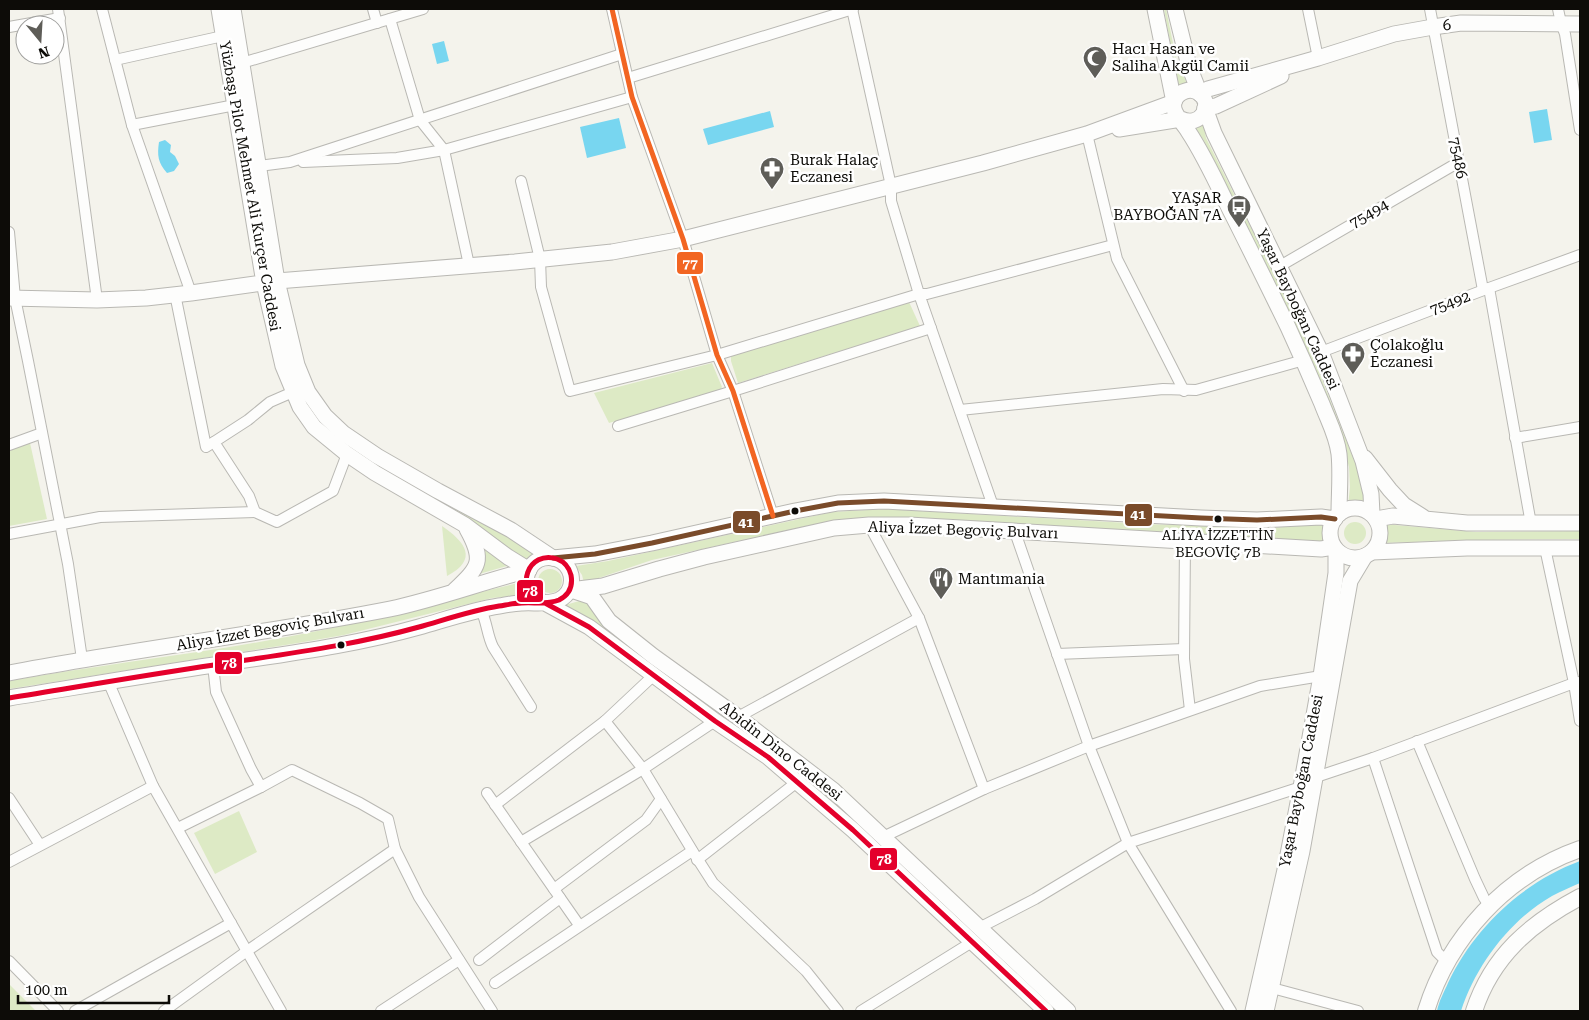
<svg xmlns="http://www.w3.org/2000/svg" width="1589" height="1020" font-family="'Roboto Serif',serif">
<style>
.green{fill:#ddeac5}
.water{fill:#78d6f0}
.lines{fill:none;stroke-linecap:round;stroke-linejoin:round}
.street-casing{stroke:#b9b8b3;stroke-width:12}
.secondary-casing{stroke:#b9b8b3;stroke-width:17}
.primary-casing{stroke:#b9b8b3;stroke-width:18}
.street{stroke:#fdfdfc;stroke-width:10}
.secondary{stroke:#fdfdfc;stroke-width:15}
.primary{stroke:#fdfdfc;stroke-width:16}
.bus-1-casing{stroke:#fff;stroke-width:9}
.bus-2-casing{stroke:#fff;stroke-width:9}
.bus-3-casing{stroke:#fff;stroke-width:9}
.bus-1{stroke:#7a4b2a;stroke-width:5}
.bus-2{stroke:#f26522;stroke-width:5}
.bus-3{stroke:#e4002b;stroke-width:5}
.bus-dot{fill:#0d0c08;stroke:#fff;stroke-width:2}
.labels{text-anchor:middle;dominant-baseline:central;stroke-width:5;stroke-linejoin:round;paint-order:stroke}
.bus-label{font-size:14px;fill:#0d0c08;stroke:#fff}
.street-label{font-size:15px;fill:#0d0c08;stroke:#fff}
.poi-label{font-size:15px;fill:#0d0c08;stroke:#fff;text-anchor:start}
.line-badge{stroke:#fff;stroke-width:2}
.badge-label{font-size:14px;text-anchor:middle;font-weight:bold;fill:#fff}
</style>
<rect width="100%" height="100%" fill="#f4f3ec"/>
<g class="green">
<path d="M1164,9H1166L1176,58L1187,84L1178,86Z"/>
<path d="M1203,123L1206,138L1285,296L1311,352L1356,465L1366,505L1348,506L1350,487L1349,467L1342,440L1282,298L1203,139L1194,127Z"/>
<path d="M275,301L318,416L513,538L537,555L521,562L335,438L314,418L302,398Z"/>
<path d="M909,302L920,326L738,383L731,361V356Z"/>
<path d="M712,363L722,387L720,390L609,423L594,393Z"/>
<path d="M30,443L47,519L9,526V450Z"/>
<path d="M886,509L1145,524L1270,528L1327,524L1325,534L1328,542L887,517L834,520L652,560L584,583L582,575L576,566L608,561L832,512Z"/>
<circle cx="1355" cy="533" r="11"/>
<path d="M1383,524L1476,532L1580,531V539L1476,540L1382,543L1384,534Z"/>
<path d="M442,526C465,542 479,559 447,576Z"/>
<path d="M483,546L507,566L479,574Z"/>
<circle cx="550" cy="581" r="12"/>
<path d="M518,583L522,595L492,598L344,635L298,643L9,689V681C104,664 201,654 297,635C371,621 444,601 518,583Z"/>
<path d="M583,600L616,634L768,747L841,806L1059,1011H1054L838,808L806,780L766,749L648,664L614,637L565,605Z"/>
<path d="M239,811L257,852L215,874L194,833Z"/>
<path d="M9,984L36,1011H9Z"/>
</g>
<g class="water">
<path d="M444,41L449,61L437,64L432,44Z"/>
<path d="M1547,109L1552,140L1534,143L1529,112Z"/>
<path d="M770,111L774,127L708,145L703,129Z"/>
<path d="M619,118L626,148L587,158L580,127Z"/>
<path d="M165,140L171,145L170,152L175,156L179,164L174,171L167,173C158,163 157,155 159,142Z"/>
<path d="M1580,861V883C1571,887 1561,891 1552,896C1510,920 1476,965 1461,1011H1437C1439,1001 1444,992 1448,983C1474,928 1523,882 1580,861Z"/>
</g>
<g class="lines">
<defs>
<g id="street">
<path d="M58,9L97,300"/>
<path d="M102,9L132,125L191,293"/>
<path d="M373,9L377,23"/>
<path d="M612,9L632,97L683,239L717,355L733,391L773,516"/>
<path d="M852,9L891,186V201L919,294L993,506"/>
<path d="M1308,9L1318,58"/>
<path d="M1430,9L1483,290"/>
<path d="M1558,9L1561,23L1565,34L1580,130"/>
<path d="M390,19L420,120L444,150L469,265"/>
<path d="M9,27L60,18"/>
<path d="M115,60L223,36"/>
<path d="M242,63L423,9"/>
<path d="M628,78L853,9"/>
<path d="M132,125L235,105"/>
<path d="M1087,134L1117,259L1184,391"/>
<path d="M303,162L397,158L444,150L632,97"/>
<path d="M259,166L290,162L622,54"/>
<path d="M521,181L540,259L541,287L570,391L717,355L919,294H927L1113,245"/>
<path d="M9,232L15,298L28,361L68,564L82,659"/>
<path d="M1280,266L1459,162"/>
<path d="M1489,288L1531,524"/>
<path d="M175,294L206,447L214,442"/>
<path d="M1321,352L1489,288L1580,255"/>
<path d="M293,392L270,402L248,420L214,442L249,496L255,512L277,522L333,491L347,454"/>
<path d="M960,410L1163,389L1196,390L1304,360"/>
<path d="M618,426L733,391L931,328"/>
<path d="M1515,438L1580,427"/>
<path d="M9,445L42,433"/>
<path d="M869,525L919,618L984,789"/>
<path d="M1015,532L1089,746L1260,686L1321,676"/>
<path d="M9,534L100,517L255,512"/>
<path d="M1185,541L1184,659L1190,710"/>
<path d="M1545,548L1574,683L1580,721"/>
<path d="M481,610C487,622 487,635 493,647L531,707"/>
<path d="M1057,654L1184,649"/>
<path d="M213,665L216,692L251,769L261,787L292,770L360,803L388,819L395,849L419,897L492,1011"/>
<path d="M108,681L153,786L281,1011"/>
<path d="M738,717L919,618"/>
<path d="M715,721L643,769L695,855L713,883L806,971L838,1011"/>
<path d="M1417,741L1475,879L1484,898L1490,907"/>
<path d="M1373,758L1437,952L1447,962"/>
<path d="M1316,777L1373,758L1574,683L1580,682"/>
<path d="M487,793L579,925"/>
<path d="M9,798L40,845"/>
<path d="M495,805L605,721L654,675"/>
<path d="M178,828L261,787"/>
<path d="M883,837L984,789L1089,746L1128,843L1035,899L979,928"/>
<path d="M521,842L643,769L605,721"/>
<path d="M697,860L797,782"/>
<path d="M9,862L153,786"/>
<path d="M554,889L646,820L661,799"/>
<path d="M479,960L560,898"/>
<path d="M9,961L58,1011"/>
<path d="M495,983L692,851"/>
<path d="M1272,988L1358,1011"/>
<path d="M75,1011L231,923"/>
<path d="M164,1011L247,951L395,849"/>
<path d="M381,1011L459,960"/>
<path d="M861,1011L972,942"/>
<path d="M1231,1011L1128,843L1301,787"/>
</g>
<g id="secondary">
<path d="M219,9L264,283L283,366L300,407L314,427L347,454L375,473L465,525L508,557L529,570"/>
<path d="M233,9L277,281L297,365L308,392L325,416L343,433L377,456L438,491L511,530L553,558"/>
<path d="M1155,9L1174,102"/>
<path d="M1175,9L1189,66L1200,94"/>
<path d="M1200,94L1208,89L1318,58L1394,34L1433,27L1461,23L1580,24"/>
<path d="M1205,108L1214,133L1321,352L1363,461L1371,494L1372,514"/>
<path d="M1205,108L1216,106L1281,76"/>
<path d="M1119,129L1181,119C1200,128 1215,105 1199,93C1187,85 1171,96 1174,109C1176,117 1184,124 1188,131C1202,152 1213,175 1224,198C1246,241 1267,284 1288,327C1300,353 1311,378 1322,404C1328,420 1337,436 1339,454C1341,474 1339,494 1339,514"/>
<path d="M9,298L97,300L146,298L191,293L277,281L515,262L612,252L683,239L983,163L1087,134L1174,102"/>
<path d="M1365,458L1390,490L1404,505L1423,517"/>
<circle cx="1355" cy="533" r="25"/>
<path d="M1376,519L1393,516L1467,523H1580"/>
<path d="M1372,552L1467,548H1580"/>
<path d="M553,558L595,554L652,543L795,511L838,503L884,501L1201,518L1257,520L1321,517L1335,519"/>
<path d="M455,590C479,567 485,561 467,529"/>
<path d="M570,590L603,586L659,569L704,557L834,528L869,525H909L1321,549L1334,547"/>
<path d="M574,591L592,597L609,621L653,656L738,717L833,790L1068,1011"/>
<path d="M9,673C135,649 263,634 390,609C437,599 482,582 529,570"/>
<path d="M9,698C77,687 146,675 214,665C284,654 351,646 419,627C444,620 473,610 499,606C506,605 514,603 522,603C534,602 547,605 559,600C569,595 573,586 571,575C569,567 565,562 557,559C529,549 511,590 545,603L589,627L715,721L768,757L853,830L1046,1011"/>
<path d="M1253,1011L1285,870L1301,787L1321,676L1336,573V550"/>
<path d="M1266,1011L1302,851L1350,581L1365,556"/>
</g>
<g id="primary">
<path d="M1426,1011C1449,937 1506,875 1580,849"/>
<path d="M1474,1011C1492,956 1531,923 1580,897"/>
</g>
</defs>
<use href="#street" class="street-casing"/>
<use href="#secondary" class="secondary-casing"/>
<use href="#primary" class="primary-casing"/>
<use href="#street" class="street"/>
<use href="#secondary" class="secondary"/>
<use href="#primary" class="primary"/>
<defs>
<path id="bus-1" d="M553,558L595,554L652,543L795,511L838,503L884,501L1201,518L1257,520L1321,517L1335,519"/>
<path id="bus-2" d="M612,9L632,97L683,239L717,355L733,391L773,516"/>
<path id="bus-3" d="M9,698C77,687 146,675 214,665C284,654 351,646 419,627C444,620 473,610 499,606C506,605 514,603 522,603C534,602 547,605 559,600C569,595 573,586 571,575C569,567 565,562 557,559C529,549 511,590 545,603L589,627L715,721L768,757L853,830L1046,1011"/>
</defs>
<use href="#bus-1" class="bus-1-casing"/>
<use href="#bus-2" class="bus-2-casing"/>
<use href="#bus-3" class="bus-3-casing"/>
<use href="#bus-1" class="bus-1"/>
<use href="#bus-2" class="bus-2"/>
<use href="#bus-3" class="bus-3"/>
</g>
<defs>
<symbol id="mosque-pin" viewBox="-11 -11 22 30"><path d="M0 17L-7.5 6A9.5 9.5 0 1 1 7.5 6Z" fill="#5e5d58" stroke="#fff"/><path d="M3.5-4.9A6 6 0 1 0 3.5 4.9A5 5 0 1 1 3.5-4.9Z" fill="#fff"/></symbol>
<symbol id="pharmacy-pin" viewBox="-11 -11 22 30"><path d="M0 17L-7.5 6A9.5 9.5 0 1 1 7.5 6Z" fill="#5e5d58" stroke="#fff"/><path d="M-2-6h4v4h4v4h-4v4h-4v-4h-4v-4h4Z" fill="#fff"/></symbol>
<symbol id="bus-pin" viewBox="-11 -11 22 30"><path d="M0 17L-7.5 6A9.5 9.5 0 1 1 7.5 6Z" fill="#5e5d58" stroke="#fff"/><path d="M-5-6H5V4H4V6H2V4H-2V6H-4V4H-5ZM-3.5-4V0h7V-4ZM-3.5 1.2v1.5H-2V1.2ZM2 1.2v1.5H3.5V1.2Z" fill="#fff"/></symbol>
<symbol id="restaurant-pin" viewBox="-11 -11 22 30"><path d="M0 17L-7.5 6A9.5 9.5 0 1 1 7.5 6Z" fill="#5e5d58" stroke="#fff"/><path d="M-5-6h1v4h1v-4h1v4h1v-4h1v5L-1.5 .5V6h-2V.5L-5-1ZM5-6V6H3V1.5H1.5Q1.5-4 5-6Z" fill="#fff"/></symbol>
</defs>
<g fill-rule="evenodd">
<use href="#mosque-pin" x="1081" y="44" width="28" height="38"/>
<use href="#pharmacy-pin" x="758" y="155" width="28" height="38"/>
<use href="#bus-pin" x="1225" y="193" width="28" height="38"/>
<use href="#pharmacy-pin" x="1339" y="340" width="28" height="38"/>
<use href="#restaurant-pin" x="927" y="565" width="28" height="38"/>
</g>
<g class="bus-dot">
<circle cx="795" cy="511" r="4.5"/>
<circle cx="1218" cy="519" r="4.5"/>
<circle cx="341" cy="645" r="4.5"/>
</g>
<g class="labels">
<g class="bus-label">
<text x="1218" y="535">ALİYA İZZETTİN<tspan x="1218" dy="17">BEGOVİÇ 7B</tspan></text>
</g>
<g class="street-label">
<text transform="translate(1447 25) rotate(-6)">6</text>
<text transform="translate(1458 158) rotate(79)">75486</text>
<text transform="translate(250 186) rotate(80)">Yüzbaşı Pilot Mehmet Ali Kurçer Caddesi</text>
<text transform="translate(1369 214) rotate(-30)">75494</text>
<text transform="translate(1450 303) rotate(-21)">75492</text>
<text transform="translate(1298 309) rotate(65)">Yaşar Bayboğan Caddesi</text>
<text transform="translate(963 530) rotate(2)">Aliya İzzet Begoviç Bulvarı</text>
<text transform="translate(270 629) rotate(-10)">Aliya İzzet Begoviç Bulvarı</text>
<text transform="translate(781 751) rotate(38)">Abidin Dino Caddesi</text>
<text transform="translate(1301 781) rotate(-79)">Yaşar Bayboğan Caddesi</text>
</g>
<g class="poi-label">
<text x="1112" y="49">Hacı Hasan ve<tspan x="1112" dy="17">Saliha Akgül Camii</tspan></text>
<text x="790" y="160">Burak Halaç<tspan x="790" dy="17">Eczanesi</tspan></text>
<text x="1222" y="198" text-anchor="end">YAŞAR<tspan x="1222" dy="17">BAYBOĞAN 7A</tspan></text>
<text x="1370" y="345">Çolakoğlu<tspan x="1370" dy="17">Eczanesi</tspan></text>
<text x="958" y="579">Mantımania</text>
</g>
</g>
<g class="line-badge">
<rect x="676" y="251" width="28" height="24" rx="5" fill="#f26522"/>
<rect x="1124" y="503" width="29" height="24" rx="5" fill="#7a4b2a"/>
<rect x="732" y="510" width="29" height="24" rx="5" fill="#7a4b2a"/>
<rect x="516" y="579" width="28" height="24" rx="5" fill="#e4002b"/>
<rect x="214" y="651" width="29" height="24" rx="5" fill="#e4002b"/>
<rect x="869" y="847" width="29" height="24" rx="5" fill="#e4002b"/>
</g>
<g class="badge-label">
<text x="690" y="268">77</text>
<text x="1138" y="519">41</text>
<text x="746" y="527">41</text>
<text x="530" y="596">78</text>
<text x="229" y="668">78</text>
<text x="884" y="864">78</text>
</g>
<rect width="1589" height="1020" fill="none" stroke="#0d0c08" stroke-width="20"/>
<g transform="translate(40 40) rotate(162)"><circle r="24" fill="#ffffff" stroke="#9e9e9c"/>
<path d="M0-4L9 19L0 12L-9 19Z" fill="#5e5d58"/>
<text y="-8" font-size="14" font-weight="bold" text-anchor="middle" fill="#0d0c08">N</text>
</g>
<path d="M18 995v8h151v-8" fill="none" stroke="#0d0c08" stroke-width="2.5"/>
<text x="25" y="995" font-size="15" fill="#0d0c08" stroke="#ffffff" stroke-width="4" paint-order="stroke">100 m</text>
</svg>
